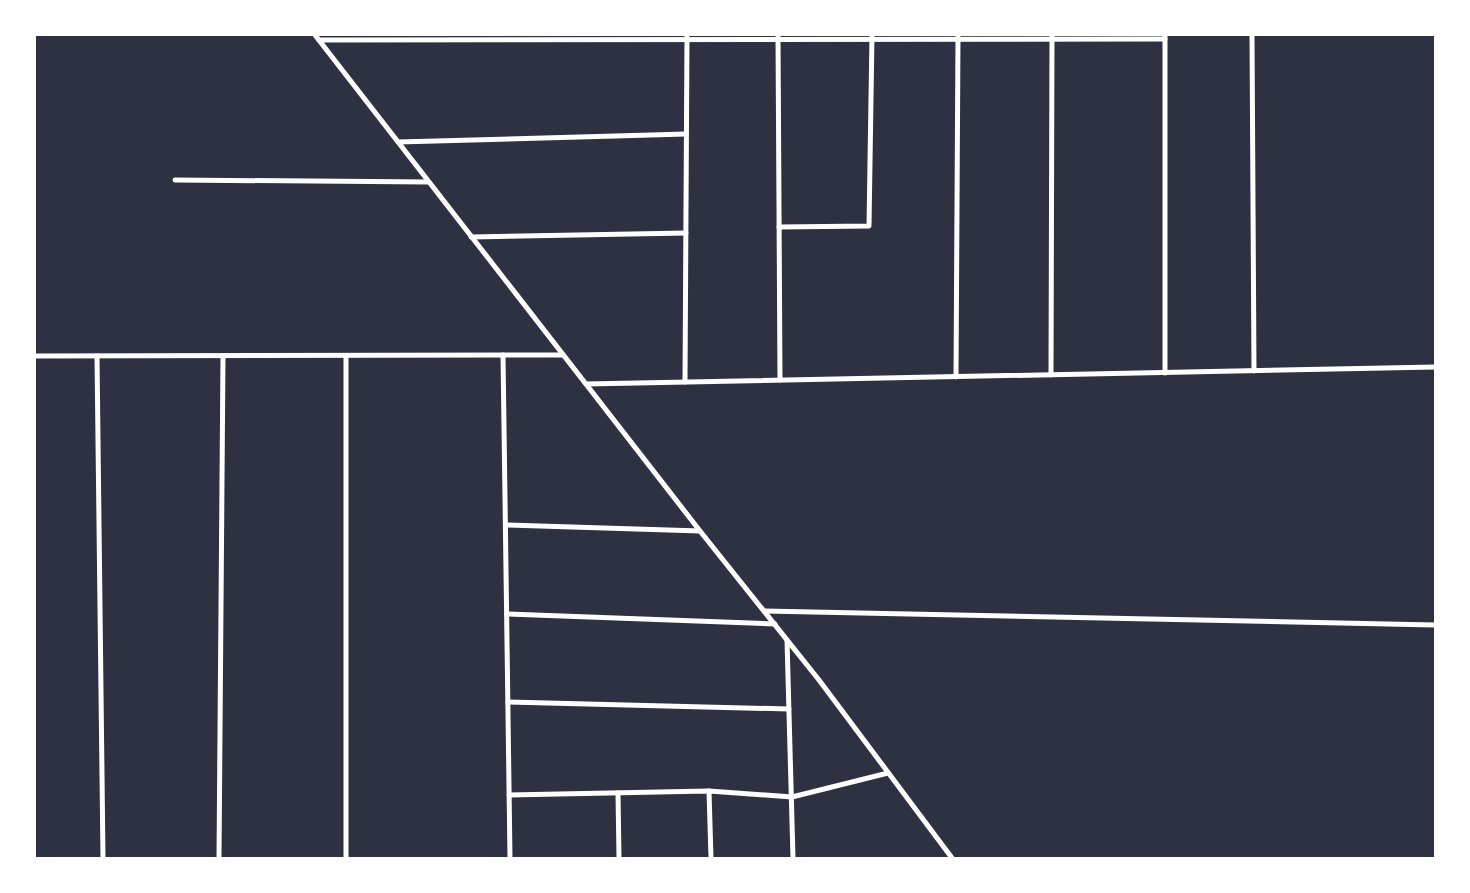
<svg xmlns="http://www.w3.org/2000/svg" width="1470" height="893" font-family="Montserrat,sans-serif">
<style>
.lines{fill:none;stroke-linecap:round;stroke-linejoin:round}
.minor{stroke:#fff;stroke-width:5}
</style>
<rect width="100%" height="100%" fill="#2d3142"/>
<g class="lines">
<g class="minor">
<path d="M315,35L700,531L819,680L952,858"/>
<path d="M778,35L780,380"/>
<path d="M1165,35V373"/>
<path d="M1252,35L1254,371"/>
<path d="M319,40L1165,39"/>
<path d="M398,142L686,134"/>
<path d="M175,180L429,182"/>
<path d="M779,227L869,226L872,35"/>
<path d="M471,237L686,233"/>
<path d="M503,355L510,858"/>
<path d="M35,356L563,355"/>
<path d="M97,356L103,858"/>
<path d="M346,356V858"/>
<path d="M1051,375L1052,35"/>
<path d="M956,377L958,35"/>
<path d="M685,382L687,35"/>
<path d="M586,384L1435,367"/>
<path d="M506,525L700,531"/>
<path d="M764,611L1435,625"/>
<path d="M507,614L775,624"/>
<path d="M787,640L793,858"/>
<path d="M508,702L789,709"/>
<path d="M709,791L711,858"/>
<path d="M618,793L619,858"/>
<path d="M509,795L709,791L792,797L888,773"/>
<path d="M219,858L223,356"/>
</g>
</g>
<rect width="1470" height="893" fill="none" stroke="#ffffff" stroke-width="72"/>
</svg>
